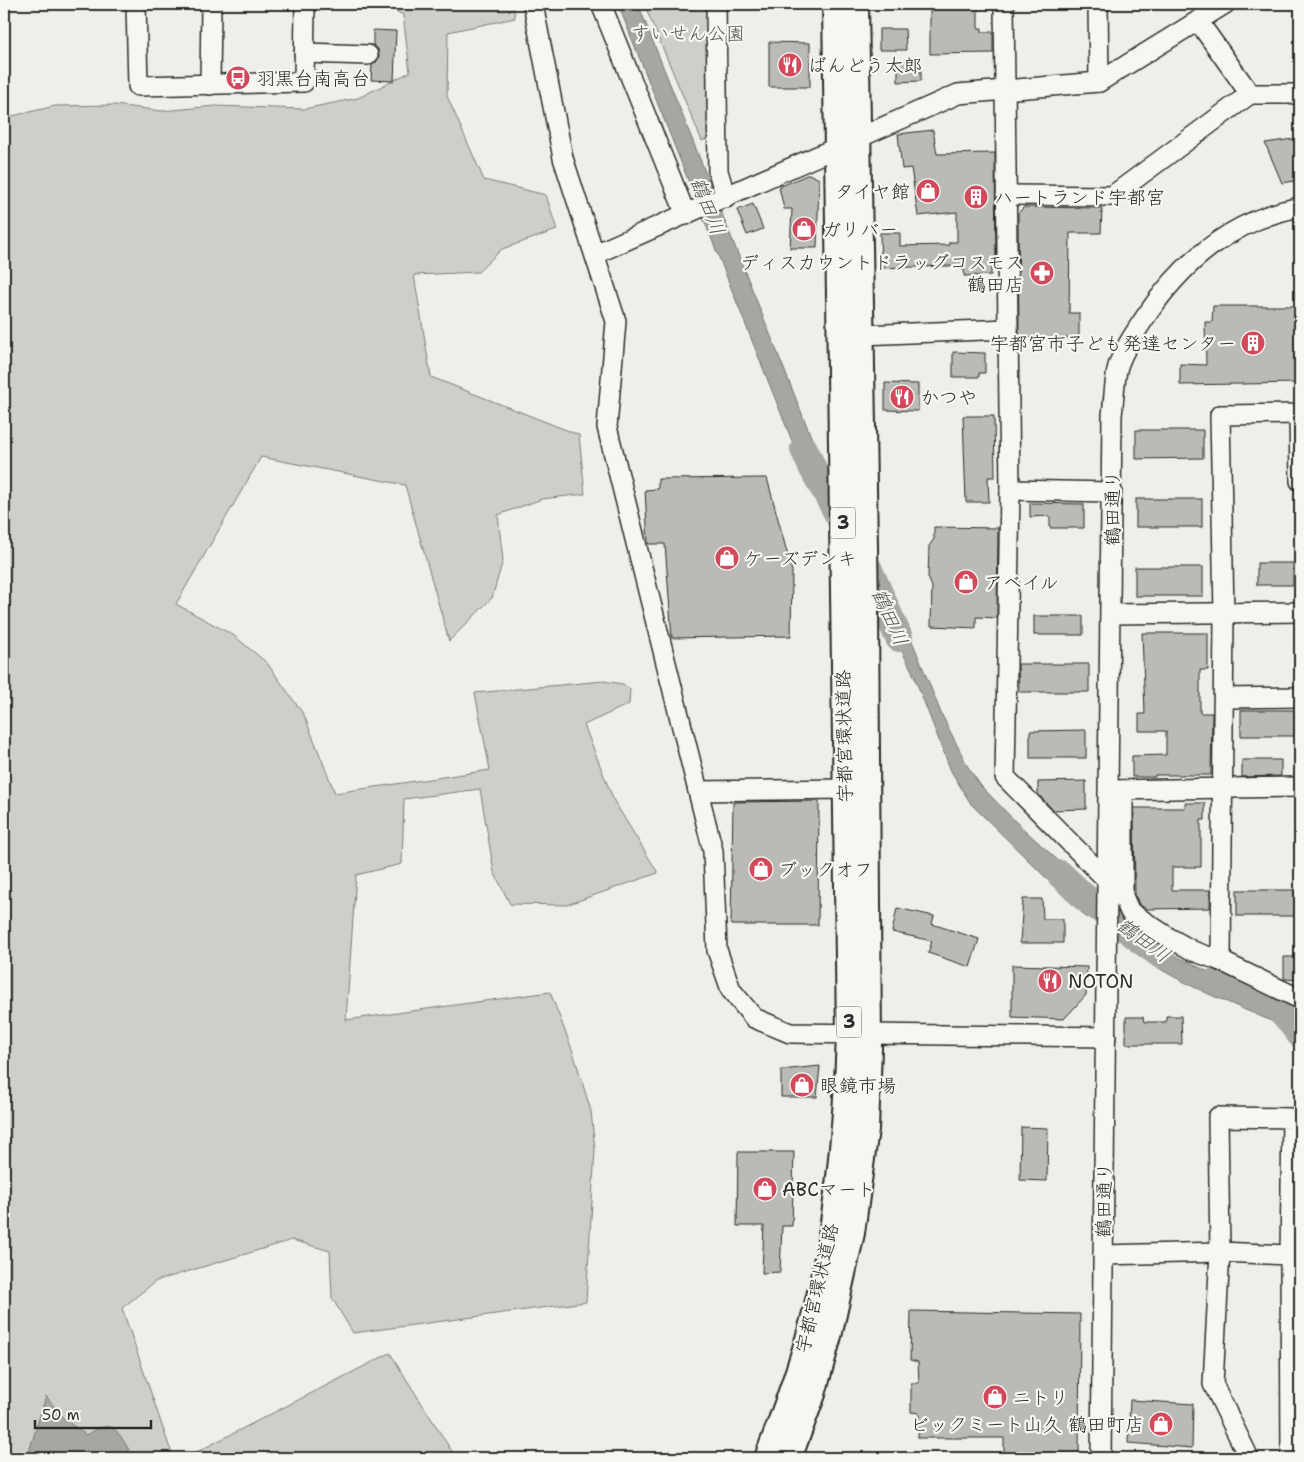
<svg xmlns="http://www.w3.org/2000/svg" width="1304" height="1462" font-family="'Shantell Sans','Klee One',sans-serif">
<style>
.green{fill:#cececa;stroke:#7c7c7a}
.water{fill:#a6a6a3;stroke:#757573}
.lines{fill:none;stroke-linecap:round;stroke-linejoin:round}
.river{stroke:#a6a6a3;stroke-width:28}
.building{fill:#babab7;stroke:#2b2b2b}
.minor-casing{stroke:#2b2b2b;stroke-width:22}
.major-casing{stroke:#2b2b2b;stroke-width:28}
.minor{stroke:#f6f6f2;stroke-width:19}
.major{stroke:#f6f6f2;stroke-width:24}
.labels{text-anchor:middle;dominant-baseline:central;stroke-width:4.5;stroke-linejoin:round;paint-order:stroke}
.shield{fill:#f6f6f2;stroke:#686867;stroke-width:1}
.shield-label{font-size:18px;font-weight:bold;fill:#2b2b2b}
.park-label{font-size:19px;fill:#545453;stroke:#f6f6f2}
.poi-label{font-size:19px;fill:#2b2b2b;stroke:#f6f6f2;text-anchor:start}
.street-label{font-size:19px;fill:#2b2b2b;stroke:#f6f6f2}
.water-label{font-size:20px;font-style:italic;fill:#565655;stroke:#f6f6f2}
</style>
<rect width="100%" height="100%" fill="#eeeeea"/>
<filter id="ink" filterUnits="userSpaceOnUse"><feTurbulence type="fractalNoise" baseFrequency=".02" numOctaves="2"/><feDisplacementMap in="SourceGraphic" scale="10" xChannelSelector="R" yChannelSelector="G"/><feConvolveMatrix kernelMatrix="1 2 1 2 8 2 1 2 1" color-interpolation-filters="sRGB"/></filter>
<g filter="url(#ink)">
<g class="green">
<path d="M383,4H513L515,18L448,32L447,96L484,180L546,195L557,230L502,249L478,272L414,275L431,377L579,435L585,494L542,499L498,515L503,560L492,598L449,641L405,485L261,457L176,604L233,635L267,663L304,715L335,793L490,770L475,693L603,681L623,684L630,689L629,704L584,725L614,801L658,873L566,905L510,904L494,872L480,789L404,799L402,864L356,875L346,1020L550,992L573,1052L591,1111L595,1150L586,1302L353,1333L332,1298L330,1251L292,1240L156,1281L122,1308L169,1446L175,1458H4V118L55,106L115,105L162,111L215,106L304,109L358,98L410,72L403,15Z"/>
<path d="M644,4H716L717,135L702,141Z"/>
<path d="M390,1353L456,1458H185Z"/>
</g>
<g class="water">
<path d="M618,4H638L820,459L819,493L798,456Z"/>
<path d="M884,571L941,713L968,767L981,786L1016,822L1087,887V918L971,804L951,771L912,671L884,616Z"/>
<path d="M1132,930L1155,946L1298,1015L1300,1038C1281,1023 1256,1015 1234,1005C1198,990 1163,973 1131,950Z"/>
<path d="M46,1396L63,1418L86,1435C112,1420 114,1425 129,1450L121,1458H27Z"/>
</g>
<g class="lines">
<g class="river">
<path d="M804,449L813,469L868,568L899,638"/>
<path d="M1060,874L1083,896L1161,955"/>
<path d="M1217,981C1262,993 1272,997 1300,1034"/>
</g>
</g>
<g class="building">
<path d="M930,4H978V28H982V32H993V53L930,54Z"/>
<path d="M879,29H905L906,50H879Z"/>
<path d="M373,30L396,31L394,81L371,80L372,65L377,61L379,56L378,49L373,45Z"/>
<path d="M769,42L810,43V87H769Z"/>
<path d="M921,60V81L898,82V61Z"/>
<path d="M933,130L937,154L995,153L996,269H991V275L964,276V269L949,266L881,268L880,233H900V246L949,245V242H957V212L918,216L911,168L902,169L898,134Z"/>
<path d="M1300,138V180L1282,183L1265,143Z"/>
<path d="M809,174L819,179L817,248H790L792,209H784L779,187Z"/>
<path d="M753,204L763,229L747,235L737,210Z"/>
<path d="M1024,207L1102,208L1101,233H1070L1069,313H1079V338H1019L1018,213Z"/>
<path d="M1213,306H1300V383L1180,385V364L1206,365L1205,322H1212Z"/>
<path d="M953,352L985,353V373H979V377H953Z"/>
<path d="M885,383L918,384V411L885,410Z"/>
<path d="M963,416H994L995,477H988L989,502H966Z"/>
<path d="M1136,430H1203V458L1136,459Z"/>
<path d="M767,478L792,571L791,636L672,638L665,544H648L645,490L658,489V479Z"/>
<rect x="1136" y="499" width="66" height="28"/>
<path d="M1030,503L1084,504V528H1050V516L1030,517Z"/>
<path d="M934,527L998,528L997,618L976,617V628L931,626L932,587L928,577L929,546L934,539Z"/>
<rect x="1257" y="563" width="36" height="22"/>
<rect x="1135" y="567" width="68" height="29"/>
<rect x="1034" y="616" width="49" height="19"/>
<path d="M1142,633H1208V670H1200V713H1212L1211,775H1155V777H1132V756L1166,755V731H1139V714H1145Z"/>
<path d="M1018,664H1089V692H1019Z"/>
<rect x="1241" y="710" width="59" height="26"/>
<path d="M1086,730V758H1030V731Z"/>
<path d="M1242,760H1281V776L1242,777Z"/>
<path d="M1086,781V809L1053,810L1038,794V782Z"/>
<path d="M819,801L818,925H731L733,802Z"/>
<path d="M1185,803H1205V820H1201V867H1172V890H1210V908L1146,909L1139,904L1135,895L1134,808H1185Z"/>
<rect x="1237" y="890" width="63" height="26"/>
<path d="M1023,899H1042L1043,919H1063V943H1020Z"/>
<path d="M897,908L934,916L932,924L979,939L970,967L928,953L932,941L892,932Z"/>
<path d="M1284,957H1300V980L1284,979Z"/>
<path d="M1012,965L1087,967L1086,995L1064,1019L1012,1017Z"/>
<path d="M1166,1016H1181L1182,1044H1126V1017H1143L1144,1022H1166Z"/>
<path d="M820,1066L817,1097H781V1070Z"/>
<path d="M1021,1127L1048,1128L1047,1181L1020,1180Z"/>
<path d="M738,1152H794L792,1226H782L780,1272L762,1273L764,1226H737Z"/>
<path d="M911,1311L1080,1314L1079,1458H1004V1438H918L919,1413L911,1412V1383H919L918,1362L910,1360Z"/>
<path d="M1130,1400L1193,1404L1192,1448L1128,1443Z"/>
</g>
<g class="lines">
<defs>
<g id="minor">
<path d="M136,4L138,86L304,82L305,4"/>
<path d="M533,4L563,158L616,321L607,427L713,851L717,950L731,990L754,1018L790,1033L1106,1037"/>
<path d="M601,4L686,215"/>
<path d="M716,4L718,171L726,198"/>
<path d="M1004,4L1010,490L1005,777L1109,882"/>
<path d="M1098,4L1099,82"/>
<path d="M1198,21L1250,94"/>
<path d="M304,53L368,55"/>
<path d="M210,85L211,4"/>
<path d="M1006,195L1112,196L1250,94H1300"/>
<path d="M595,254L958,94L1099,82L1225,4"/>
<path d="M862,335L1008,329"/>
<path d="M1299,414L1300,481"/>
<path d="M1300,414L1220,415L1224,613L1221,961L1300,999"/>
<path d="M1010,490L1112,492"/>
<path d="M1111,614L1300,612"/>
<path d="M1224,698L1300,697"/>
<path d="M1112,790L1300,787"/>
<path d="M1123,790V896L1130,912L1168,937L1193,951L1221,961"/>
<path d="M698,791L844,789"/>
<path d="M1103,1255L1220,1252L1290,1255L1291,1458"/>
<path d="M1101,1458L1112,415C1114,400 1114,381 1118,366C1124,349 1134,334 1144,319C1182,262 1231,220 1300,207"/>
<path d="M1249,1458L1213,1384L1220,1252L1218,1117L1292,1118L1290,1255"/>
</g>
<g id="major">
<path d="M767,1458C783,1416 799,1373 811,1328C837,1234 846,1132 849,1034L835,4"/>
<path d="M789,1458L813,1394L830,1332L852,1233L866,1129L869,1049L866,608L856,4"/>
</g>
</defs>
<use href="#minor" class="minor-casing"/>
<use href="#major" class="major-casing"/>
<use href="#minor" class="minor"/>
<use href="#major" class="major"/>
</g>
</g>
<defs>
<symbol id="restaurant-disc" viewBox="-11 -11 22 22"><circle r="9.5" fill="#d1495b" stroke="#f6f6f2"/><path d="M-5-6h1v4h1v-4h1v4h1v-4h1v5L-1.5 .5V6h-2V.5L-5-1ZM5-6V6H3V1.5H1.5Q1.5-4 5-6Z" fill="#fff"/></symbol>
<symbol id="bus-disc" viewBox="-11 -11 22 22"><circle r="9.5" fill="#d1495b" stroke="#f6f6f2"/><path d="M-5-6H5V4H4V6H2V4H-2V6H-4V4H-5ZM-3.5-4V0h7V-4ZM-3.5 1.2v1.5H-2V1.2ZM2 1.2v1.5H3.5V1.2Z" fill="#fff"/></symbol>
<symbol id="shop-disc" viewBox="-11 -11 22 22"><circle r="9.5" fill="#d1495b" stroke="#f6f6f2"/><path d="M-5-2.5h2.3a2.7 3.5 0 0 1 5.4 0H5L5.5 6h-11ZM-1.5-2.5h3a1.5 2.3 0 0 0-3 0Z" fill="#fff"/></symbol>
<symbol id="building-disc" viewBox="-11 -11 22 22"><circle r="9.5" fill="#d1495b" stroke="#f6f6f2"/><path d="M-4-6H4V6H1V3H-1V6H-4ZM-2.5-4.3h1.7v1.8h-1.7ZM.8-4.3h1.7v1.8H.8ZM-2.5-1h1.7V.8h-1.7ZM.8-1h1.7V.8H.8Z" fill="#fff"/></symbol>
<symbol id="pharmacy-disc" viewBox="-11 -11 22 22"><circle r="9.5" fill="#d1495b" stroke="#f6f6f2"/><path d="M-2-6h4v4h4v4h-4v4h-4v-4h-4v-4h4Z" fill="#fff"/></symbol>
</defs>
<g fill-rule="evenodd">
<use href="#restaurant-disc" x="776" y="51" width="28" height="28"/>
<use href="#bus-disc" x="224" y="64" width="28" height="28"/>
<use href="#shop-disc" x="914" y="177" width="28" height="28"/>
<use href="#building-disc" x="962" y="183" width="28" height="28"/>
<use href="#shop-disc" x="790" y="215" width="28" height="28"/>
<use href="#pharmacy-disc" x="1028" y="259" width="28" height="28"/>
<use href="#building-disc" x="1239" y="329" width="28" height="28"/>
<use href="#restaurant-disc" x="888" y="383" width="28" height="28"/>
<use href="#shop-disc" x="713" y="544" width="28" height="28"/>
<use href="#shop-disc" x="952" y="568" width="28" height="28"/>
<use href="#shop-disc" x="747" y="855" width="28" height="28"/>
<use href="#restaurant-disc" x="1036" y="967" width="28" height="28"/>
<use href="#shop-disc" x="788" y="1071" width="28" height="28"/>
<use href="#shop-disc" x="751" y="1175" width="28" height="28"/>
<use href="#shop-disc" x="981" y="1383" width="28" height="28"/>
<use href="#shop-disc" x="1147" y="1410" width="28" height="28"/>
</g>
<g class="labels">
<g class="shield">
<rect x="830.5" y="507.5" width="25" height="31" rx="4"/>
<rect x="836.5" y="1006.5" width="25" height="31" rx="4"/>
</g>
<g class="shield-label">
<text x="843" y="523">3</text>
<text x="849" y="1022">3</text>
</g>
<g class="park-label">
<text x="688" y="33">すいせん公園</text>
</g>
<g class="poi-label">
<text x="808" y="65">ばんどう太郎</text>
<text x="256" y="78">羽黒台南高台</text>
<text x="910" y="191" text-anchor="end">タイヤ館</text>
<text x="994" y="197">ハートランド宇都宮</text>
<text x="822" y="229">ガリバー</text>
<text x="1024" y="262" text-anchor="end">ディスカウントドラッグコスモス<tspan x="1024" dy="22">鶴田店</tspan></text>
<text x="1236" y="343" text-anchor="end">宇都宮市子ども発達センター</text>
<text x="920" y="397">かつや</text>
<text x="744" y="558">ケーズデンキ</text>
<text x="984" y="582">アベイル</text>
<text x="778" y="869">ブックオフ</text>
<text x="1068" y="981">NOTON</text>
<text x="820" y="1085">眼鏡市場</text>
<text x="782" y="1189">ABCマート</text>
<text x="1012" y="1397">ニトリ</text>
<text x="1144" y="1424" text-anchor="end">ビックミート山久 鶴田町店</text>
</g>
<g class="street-label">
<text transform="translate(1112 508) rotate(-90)">鶴田通り</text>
<text transform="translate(844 736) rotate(-91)">宇都宮環状道路</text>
<text transform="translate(1104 1200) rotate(-89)">鶴田通り</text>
<text transform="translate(817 1288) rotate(-77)">宇都宮環状道路</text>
</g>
<g class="water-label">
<text transform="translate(708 206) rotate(68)">鶴田川</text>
<text transform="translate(890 617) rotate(66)">鶴田川</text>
<text transform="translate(1144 940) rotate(36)">鶴田川</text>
</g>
</g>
<rect width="1304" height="1462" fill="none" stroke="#f6f6f2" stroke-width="20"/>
<rect x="10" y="10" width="1284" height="1442" fill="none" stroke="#2b2b2b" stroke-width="2" filter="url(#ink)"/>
<path d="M35 1420v8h116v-8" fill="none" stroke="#2b2b2b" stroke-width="2.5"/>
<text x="42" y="1420" font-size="15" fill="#2b2b2b" stroke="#f6f6f2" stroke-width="4" paint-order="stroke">50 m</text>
</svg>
